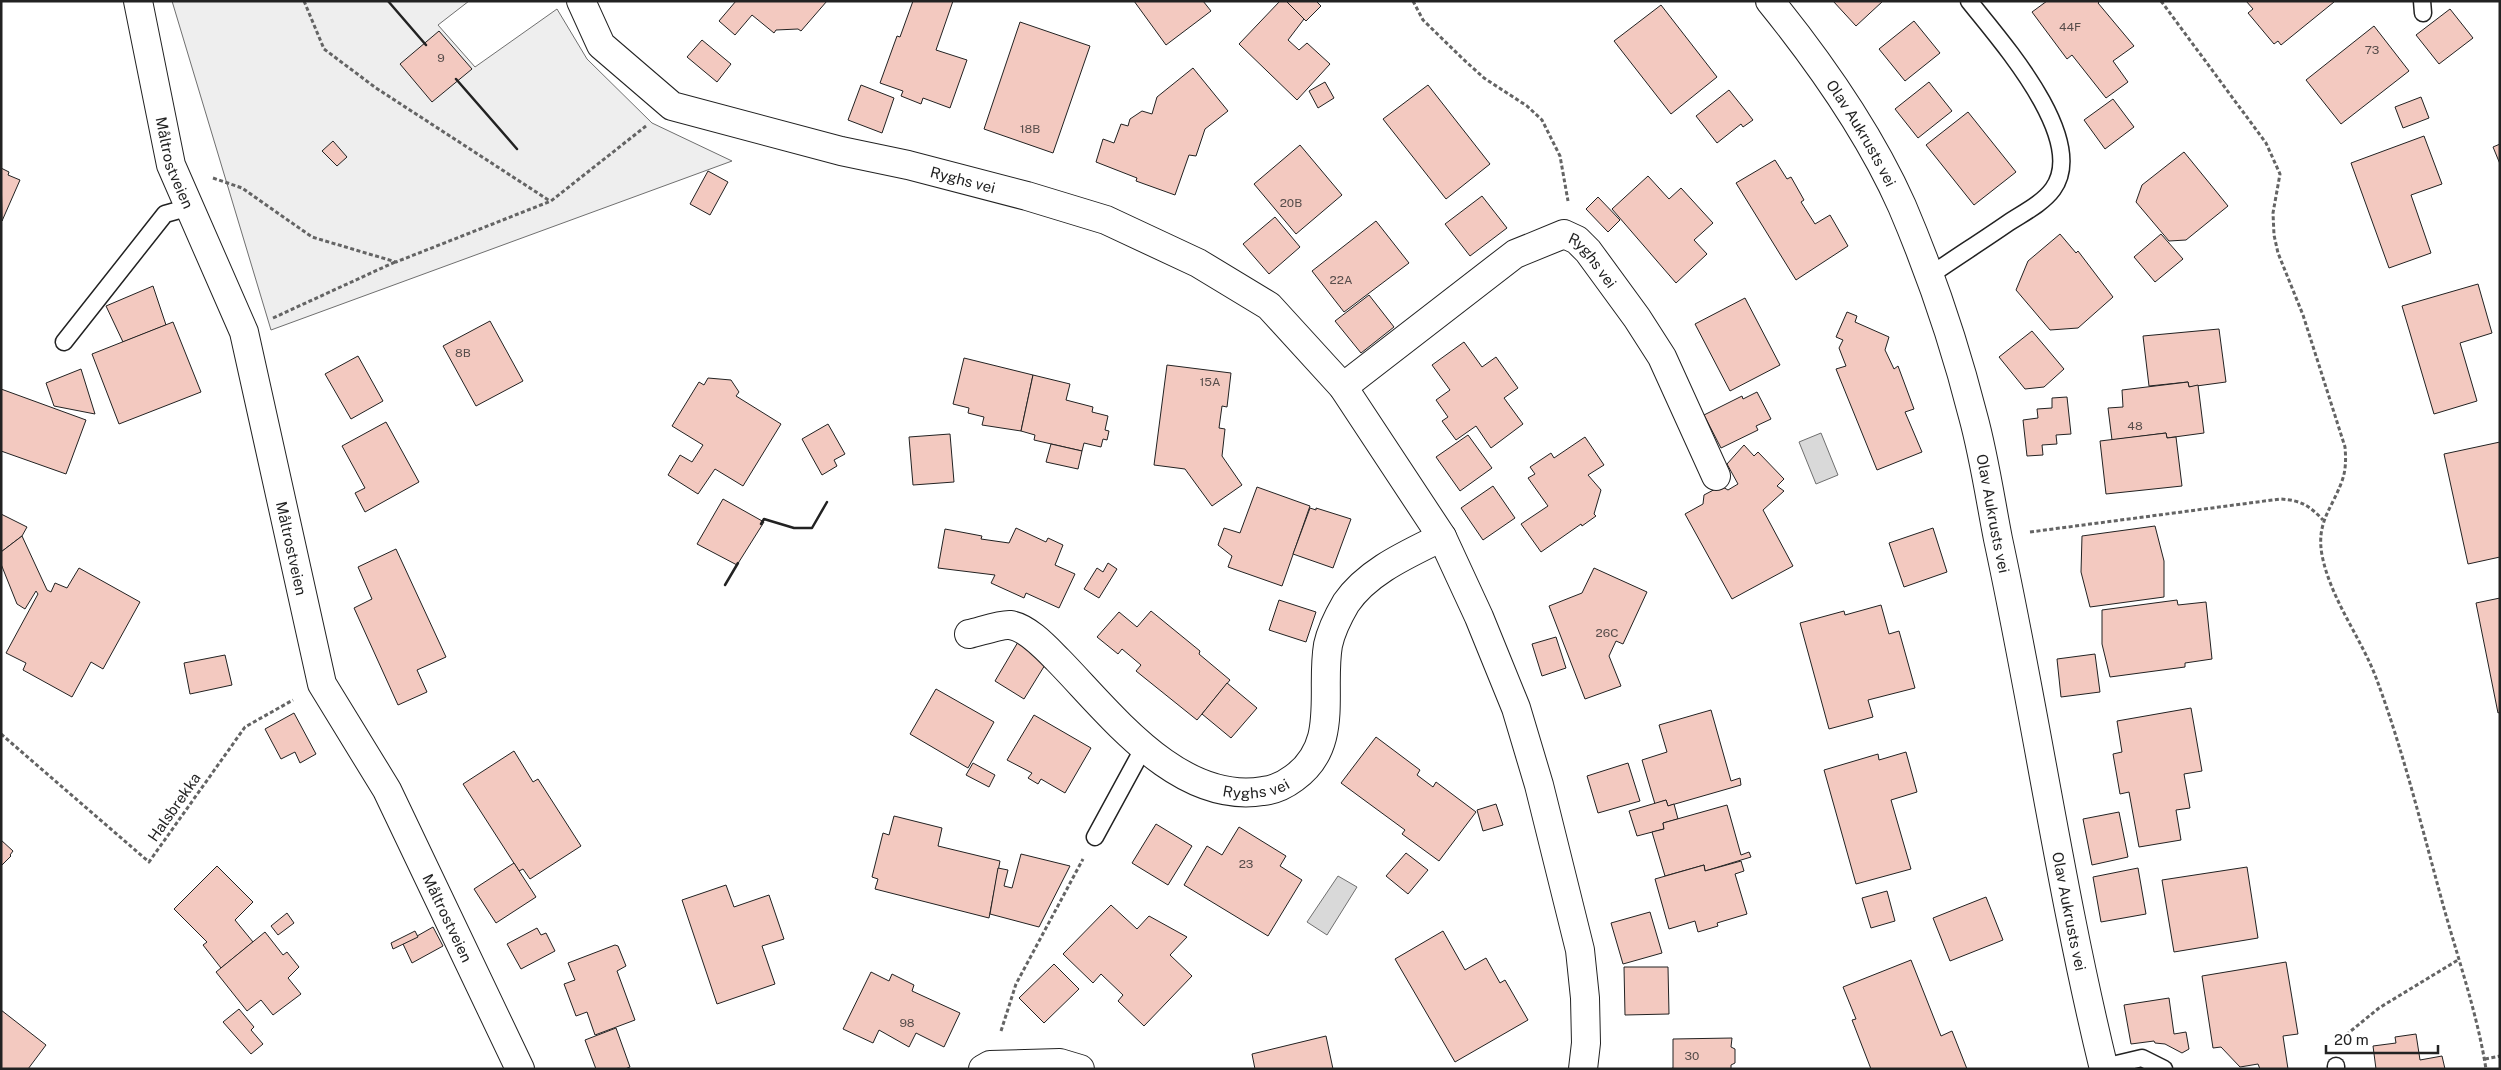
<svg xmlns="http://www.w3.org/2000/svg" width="2501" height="1070" font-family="'Public Sans',sans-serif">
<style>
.green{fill:#eee;stroke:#6f6f6f}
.water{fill:#d9d9d9;stroke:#6f6f6f}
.building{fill:#f3c9c0;stroke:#222}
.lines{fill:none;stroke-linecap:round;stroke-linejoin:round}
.lane-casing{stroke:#222;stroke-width:19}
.street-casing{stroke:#222;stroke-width:30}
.path{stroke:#646464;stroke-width:3;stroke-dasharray:4 2.5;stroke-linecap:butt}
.lane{stroke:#fff;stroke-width:16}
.street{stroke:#fff;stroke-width:28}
.wall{stroke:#222;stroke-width:2.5}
.labels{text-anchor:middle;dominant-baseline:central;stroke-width:4;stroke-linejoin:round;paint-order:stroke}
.number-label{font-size:12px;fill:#564c4a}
.street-label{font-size:15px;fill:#222;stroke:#fff}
</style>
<rect width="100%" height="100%" fill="#fff"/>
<path class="green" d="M172,1H469L438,25L475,67L557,9L587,59L652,123L732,161L271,330Z"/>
<g class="water">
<path d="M1821,433L1838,475L1816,484L1799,442Z"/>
<path d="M1338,876L1357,887L1327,935L1307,922Z"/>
</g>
<g class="building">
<path d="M736,1H827L801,31L798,29L776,30L774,33L752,15L735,35L719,21Z"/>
<path d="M913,1H953L936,50L967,60L950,108L923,98L921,104L901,96L903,91L880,83L897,36L900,37Z"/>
<path d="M1134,1H1203L1211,11L1166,45Z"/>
<path d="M1280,1H1286L1304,19L1288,40L1299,50L1307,43L1330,64L1297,100L1239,44Z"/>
<path d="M1286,1H1316L1321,6L1306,21Z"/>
<path d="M1833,1H1883L1856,26Z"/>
<path d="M2047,1H2100L2098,3L2134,46L2113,61L2128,82L2106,98L2072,55L2067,59L2032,12Z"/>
<path d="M2246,1H2333L2334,2L2281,45L2278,41L2274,44L2248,13L2253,9Z"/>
<path d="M1661,5L1717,77L1671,114L1614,41Z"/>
<path d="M2450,9L2473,38L2439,64L2416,35Z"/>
<path d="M1914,21L1940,53L1905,81L1879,49Z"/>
<path d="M1020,22L1090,46L1053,153L984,129Z"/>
<path d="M2374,26L2409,71L2341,124L2306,80Z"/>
<path d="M439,31L472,69L432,102L400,64Z"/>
<path d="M702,40L731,64L717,82L687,57Z"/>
<path d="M1193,68L1228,111L1205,129L1196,156L1189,155L1175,195L1136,181L1137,178L1096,162L1103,139L1114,143L1121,124L1128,126L1130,119L1142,111L1152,114L1157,97Z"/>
<path d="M1325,82L1334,98L1318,108L1309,91Z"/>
<path d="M1929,82L1952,111L1918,138L1895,109Z"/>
<path d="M861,85L894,98L882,133L848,120Z"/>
<path d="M1428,85L1490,164L1446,199L1383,119Z"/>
<path d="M1729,90L1753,120L1743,127L1741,124L1717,143L1696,116Z"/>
<path d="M2421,97L2429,118L2403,128L2395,107Z"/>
<path d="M2113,99L2134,127L2105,149L2084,120Z"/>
<path d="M1968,112L2016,172L1974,205L1926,145Z"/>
<path d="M2424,136L2442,184L2411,195L2431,253L2389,268L2351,163Z"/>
<path d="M333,141L347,157L337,166L322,151Z"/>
<path d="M2500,144V164L2493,147Z"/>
<path d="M1300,145L1342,195L1296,234L1254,184Z"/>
<path d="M2184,152L2228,206L2186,240L2169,241L2136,202L2142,185Z"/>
<path d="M1775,160L1787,179L1791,177L1804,200L1801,202L1815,224L1830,215L1848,246L1796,280L1736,183Z"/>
<path d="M1,168L9,172L8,175L20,180L2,221Z"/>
<path d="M708,171L728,182L710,215L690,204Z"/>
<path d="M1648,176L1669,199L1681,188L1713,223L1694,240L1707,254L1676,283L1612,209Z"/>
<path d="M1482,196L1507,228L1470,256L1445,224Z"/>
<path d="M1598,197L1620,220L1608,232L1586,209Z"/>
<path d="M1275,217L1300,247L1269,274L1243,244Z"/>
<path d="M1376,221L1409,263L1344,312L1312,271Z"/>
<path d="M2060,234L2076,253L2078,251L2113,297L2078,328L2050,330L2016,290L2028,261Z"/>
<path d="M2161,234L2183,259L2155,282L2134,257Z"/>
<path d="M2478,284L2492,333L2460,343L2477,401L2434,414L2402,306Z"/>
<path d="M153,286L166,325L123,342L106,306Z"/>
<path d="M1369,295L1394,327L1361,353L1335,321Z"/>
<path d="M1745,298L1780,365L1730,391L1695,324Z"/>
<path d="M1847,312L1857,316L1855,322L1889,337L1885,350L1894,369L1898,366L1914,409L1905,412L1922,452L1877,470L1836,369L1846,366L1839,348L1843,340L1836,337Z"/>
<path d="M490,321L523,381L476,406L443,346Z"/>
<path d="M173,322L201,392L119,424L92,354Z"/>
<path d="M2219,329L2226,382L2189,387L2188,382L2149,386L2143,336Z"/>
<path d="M2032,331L2064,369L2044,387L2025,389L1999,357Z"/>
<path d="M1464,342L1482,367L1496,357L1518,388L1504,398L1523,424L1491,448L1476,426L1456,440L1442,421L1448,417L1436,400L1450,390L1432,365Z"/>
<path d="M358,356L383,401L351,419L325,374Z"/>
<path d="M964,358L1033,375L1021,431L982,425L984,417L968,413L969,408L953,404Z"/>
<path d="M1167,365L1231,373L1227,407L1222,406L1219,428L1225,429L1222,456L1242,485L1212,506L1185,469L1154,465Z"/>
<path d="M81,369L95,414L54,406L46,383Z"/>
<path d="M1033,375L1070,384L1066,400L1093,407L1092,412L1108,416L1105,430L1109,431L1107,440L1103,439L1101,447L1084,443L1082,451L1034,440L1035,435L1021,431Z"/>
<path d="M708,378L731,380L739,392L736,396L781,424L743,486L715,469L698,494L668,475L680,455L692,462L703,445L672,426L699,382L704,385Z"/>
<path d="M2188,382L2189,387L2198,385L2204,433L2167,438L2166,433L2112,440L2108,408L2123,407L2122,390Z"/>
<path d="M1,389L86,420L66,474L1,451Z"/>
<path d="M1757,392L1771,419L1756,426L1758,430L1721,448L1704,415L1742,396L1743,399Z"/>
<path d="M2067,397L2071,434L2056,435L2057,444L2042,445L2043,455L2027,456L2023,420L2038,418L2037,409L2052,408V398Z"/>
<path d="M386,422L419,482L365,512L355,493L365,488L342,446Z"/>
<path d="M828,424L845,454L834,460L837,466L822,475L802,439Z"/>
<path d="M2166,433L2167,438L2176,437L2182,486L2106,494L2100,441Z"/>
<path d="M950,434L954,482L913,485L909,437Z"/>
<path d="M1468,435L1492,468L1460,491L1436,457Z"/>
<path d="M1585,437L1604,465L1588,475L1601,490L1594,514L1596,516L1582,526L1581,524L1541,552L1521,524L1548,506L1528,478L1535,474L1530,467L1551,453L1554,458Z"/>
<path d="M2500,442V557L2468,564L2444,454Z"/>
<path d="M1051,444L1082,451L1078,469L1046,462Z"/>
<path d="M1744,445L1754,456L1758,452L1784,479L1777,486L1784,491L1763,510L1793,566L1732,599L1685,514L1703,504L1704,495L1721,486L1728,490L1738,484L1727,464Z"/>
<path d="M1493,486L1515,518L1483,540L1461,508Z"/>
<path d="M1257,487L1310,506L1282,586L1228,567L1232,556L1218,545L1224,528L1240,533Z"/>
<path d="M723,499L764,522L737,565L697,544Z"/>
<path d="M1310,508L1316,510V508L1351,519L1333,568L1293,554Z"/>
<path d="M1,514L27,527L22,536L1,552Z"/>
<path d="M2155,526L2164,561V597L2090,607L2081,572L2082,536Z"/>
<path d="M1016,528L1046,542L1048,538L1063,545L1055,565L1075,574L1059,608L1026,593L1024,598L991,583L995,575L938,568L945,529L982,536L981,539L1009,543Z"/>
<path d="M1933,528L1947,572L1904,587L1889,543Z"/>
<path d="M22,536L47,590L51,592L55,583L67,588L79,568L140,602L103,669L91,662L72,697L23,670L26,663L6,653L38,594L36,591L25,609L17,604L1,564V552Z"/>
<path d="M396,549L446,657L417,670L427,692L398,705L354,608L372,599L358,567Z"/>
<path d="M1108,563L1117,569L1099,598L1084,589L1097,568L1103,572Z"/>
<path d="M1594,568L1647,592L1623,644L1616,641L1609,656L1621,686L1585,699L1549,606L1582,593Z"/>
<path d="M2500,598V712L2498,713L2476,603Z"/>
<path d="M1279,600L1316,612L1306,642L1269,630Z"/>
<path d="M2177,600L2178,605L2206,602L2212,659L2185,663V667L2110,677L2102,644V610Z"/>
<path d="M1881,605L1889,634L1899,631L1915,688L1868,700L1873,717L1829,729L1800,623L1844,611L1845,615Z"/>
<path d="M1151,611L1200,651L1199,654L1230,680L1197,720L1136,671L1141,665L1122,649L1118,654L1097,637L1119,612L1137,627Z"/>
<path d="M1556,637L1566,668L1542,676L1532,644Z"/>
<path d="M1018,642L1048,660L1024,699L995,681Z"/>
<path d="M2095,654L2100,692L2061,697L2057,659Z"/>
<path d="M225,655L232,685L190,694L184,663Z"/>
<path d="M1227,683L1257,708L1231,738L1202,714Z"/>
<path d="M936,689L994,722L968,768L910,734Z"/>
<path d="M2191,708L2202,771L2184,774L2190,808L2176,810L2181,840L2139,847L2129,792L2120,794L2113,754L2122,752L2117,721Z"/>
<path d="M1711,710L1731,781L1740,778L1741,785L1668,806L1666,800L1655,804L1642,760L1667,752L1659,725Z"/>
<path d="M294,713L316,754L300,763L295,752L281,759L265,729Z"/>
<path d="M1034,715L1091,748L1065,793L1041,779L1038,784L1028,778L1032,773L1007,760Z"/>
<path d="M1376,737L1420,770L1417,775L1433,787L1436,782L1476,812L1439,861L1402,834L1405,830L1341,783Z"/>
<path d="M514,751L533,782L538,779L581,846L530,879L523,869L519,871L463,784Z"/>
<path d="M1906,752L1917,792L1891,800L1911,869L1856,884L1824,770L1878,754L1879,760Z"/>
<path d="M973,763L995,775L989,787L966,775Z"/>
<path d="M1628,763L1640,801L1598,813L1587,776Z"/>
<path d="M1666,800L1668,806L1674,804L1678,819L1663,823L1664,829L1637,836L1629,811Z"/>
<path d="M1496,804L1503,825L1483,831L1477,810Z"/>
<path d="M1727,805L1741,855L1749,852L1751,857L1705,871L1704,865L1665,876L1652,832L1664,829L1663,823Z"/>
<path d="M2119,812L2128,857L2092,865L2083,819Z"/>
<path d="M894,816L942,828L938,846L1000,861L989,918L875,889L878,879L872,877L883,833L889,835Z"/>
<path d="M1156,824L1192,846L1168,885L1132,863Z"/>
<path d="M1239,827L1286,856L1280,866L1302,880L1268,936L1184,885L1207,846L1222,855Z"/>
<path d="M1,840L13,851L10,855L11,856L1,866Z"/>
<path d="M1406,853L1428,870L1408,894L1386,876Z"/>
<path d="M1021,854L1070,866L1039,927L990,914L998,868L1008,870L1004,886L1012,888Z"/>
<path d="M1741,861L1744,871L1735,874L1747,914L1717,923L1718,926L1698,932L1695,921L1669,929L1655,879L1704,865L1705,871Z"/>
<path d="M514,863L536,897L496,923L474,889Z"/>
<path d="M217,866L253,902L235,920L253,942L221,968L203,945L207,942L174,909Z"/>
<path d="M2247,867L2258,938L2174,952L2162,880Z"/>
<path d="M2138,868L2146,914L2101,922L2093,877Z"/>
<path d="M726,885L734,907L769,895L784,939L762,946L775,984L717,1004L682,900Z"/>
<path d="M1887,891L1895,921L1871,928L1862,898Z"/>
<path d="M1986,897L2003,940L1950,961L1933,918Z"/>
<path d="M1111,905L1137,929L1149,916L1187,937L1170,955L1192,976L1144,1026L1118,1001L1123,995L1101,974L1093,983L1063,954Z"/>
<path d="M1650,912L1662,953L1623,964L1611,923Z"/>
<path d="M287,913L294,923L278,935L271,926Z"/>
<path d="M433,927L443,946L412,963L403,944Z"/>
<path d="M537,928L541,935L546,933L555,951L521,969L507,944Z"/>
<path d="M415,931L418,937L393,949L391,943Z"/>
<path d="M1443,931L1465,970L1486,958L1500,983L1505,980L1528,1020L1455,1062L1395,959Z"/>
<path d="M265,932L283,955L287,952L299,967L288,978L301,994L273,1015L261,1000L247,1011L216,972Z"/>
<path d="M615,945L618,946L626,966L617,971L635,1020L595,1035L587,1012L576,1016L564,984L575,980L568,963Z"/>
<path d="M1911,960L1941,1036L1952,1031L1967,1069H1871L1852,1020L1856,1019L1843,987Z"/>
<path d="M2286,962L2298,1034L2283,1036L2288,1069H2260L2258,1064L2240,1067L2221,1047L2213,1048L2202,976Z"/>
<path d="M1054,964L1079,989L1044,1023L1019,998Z"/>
<path d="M1624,967H1668L1669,1014L1625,1015Z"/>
<path d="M871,972L889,981L892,974L914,985L912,991L960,1013L944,1047L916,1033L909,1047L879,1030L873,1043L843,1029Z"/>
<path d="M2169,998L2174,1034L2186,1032L2189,1049L2182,1053L2165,1044L2155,1043L2154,1041L2131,1044L2124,1005Z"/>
<path d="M239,1009L254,1027L251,1030L263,1044L251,1054L223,1022Z"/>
<path d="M1,1010L46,1045L28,1069H1Z"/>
<path d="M616,1028L630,1067L625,1069H596L585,1040Z"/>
<path d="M2416,1034L2420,1060L2442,1056L2445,1069H2376L2373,1046L2396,1043L2395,1037Z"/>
<path d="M1326,1036L1333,1069H1255L1252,1054Z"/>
<path d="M1732,1038L1731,1047L1735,1049V1063L1731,1065V1069H1670L1673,1068V1039Z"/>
</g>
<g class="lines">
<defs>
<g id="lane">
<path d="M2422,1L2423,13"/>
<path d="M1929,276C1955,258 1982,241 2008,223C2023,213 2042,204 2053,189C2089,139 1999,39 1969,1"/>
<path d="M64,342L165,214L190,207"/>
<path d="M1095,837L1144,747"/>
<path d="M2336,1066V1069"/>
<path d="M2104,1067L2142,1058L2164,1069"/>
</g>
<g id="street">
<path id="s1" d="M138,1L171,165L244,332L322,684L387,790L520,1069"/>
<path id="s2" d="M581,1L601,45L672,106L841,151L908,165L1027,196L1106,220L1198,263L1269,306L1343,387L1442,537L1479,617L1516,708L1539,785L1580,950L1585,998L1586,1043L1583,1069"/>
<path id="s3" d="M1770,1C1821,64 1869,132 1902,206C1931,274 1955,345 1973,416C1984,456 1990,498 1998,539C2036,715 2061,894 2104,1069"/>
<path id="s4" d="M1343,387L1515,254L1564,234L1577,240L1588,251L1637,318L1662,357L1716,476"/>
<path id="s5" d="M969,634C979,632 1001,624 1010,625C1027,627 1047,649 1058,660C1110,713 1178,805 1263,791C1274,790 1286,784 1294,778C1340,745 1320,692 1328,645C1331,631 1339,615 1346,603C1368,571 1408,554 1442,537"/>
<path d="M983,1069L990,1065L1060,1063L1080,1069"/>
</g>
</defs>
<use href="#lane" class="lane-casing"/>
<use href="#street" class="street-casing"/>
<g class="path">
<path d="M304,1L324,49L376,88L550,201"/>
<path d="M1413,1L1423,20L1463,59L1484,78L1527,106L1542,120L1560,156L1568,201"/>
<path d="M2161,1L2266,143L2280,174L2273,213L2274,235L2278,253L2303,315L2345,447C2346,459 2346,470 2342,481C2332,509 2316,522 2322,555C2331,601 2363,640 2378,683C2404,754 2422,828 2442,901C2457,956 2477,1012 2486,1069"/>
<path d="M213,178L242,188L312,237L396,262L551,201L646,126"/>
<path d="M273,318L395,262"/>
<path d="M2030,532L2280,499C2300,500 2309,505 2323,520"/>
<path d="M1,734L149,862L245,727L293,700"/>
<path d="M1001,1031L1016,984L1083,859"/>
<path d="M2341,1039L2379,1008L2458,960"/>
<path d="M2485,1059L2500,1056"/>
</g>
<use href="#lane" class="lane"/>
<use href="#street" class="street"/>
<g class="wall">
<path d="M388,1L426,45"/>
<path d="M456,79L517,149"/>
<path d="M761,524L764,519L794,528H812L827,502"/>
<path d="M725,585L738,563"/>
</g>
</g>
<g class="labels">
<g class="number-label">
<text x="2070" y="27">44F</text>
<text x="2372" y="50">73</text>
<text x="441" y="58">9</text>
<text x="1030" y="129">18B</text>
<text x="1291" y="203">20B</text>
<text x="1341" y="280">22A</text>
<text x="463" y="353">8B</text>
<text x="1210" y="382">15A</text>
<text x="2135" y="426">48</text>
<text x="1607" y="633">26C</text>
<text x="1246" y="864">23</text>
<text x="907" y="1023">98</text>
<text x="1692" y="1056">30</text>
</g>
<g class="street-label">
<text stroke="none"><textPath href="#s3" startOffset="161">Olav Aukrusts vei</textPath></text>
<text stroke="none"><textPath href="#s1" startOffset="166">Måltrostveien</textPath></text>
<text stroke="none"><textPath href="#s2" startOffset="442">Ryghs vei</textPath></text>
<text stroke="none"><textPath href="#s4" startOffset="310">Ryghs vei</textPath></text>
<text stroke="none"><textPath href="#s3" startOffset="566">Olav Aukrusts vei</textPath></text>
<text stroke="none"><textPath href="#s1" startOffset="571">Måltrostveien</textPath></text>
<text stroke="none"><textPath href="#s5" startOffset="349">Ryghs vei</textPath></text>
<text transform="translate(174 807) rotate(-55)">Halsbrekka</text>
<text stroke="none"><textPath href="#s3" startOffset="971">Olav Aukrusts vei</textPath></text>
<text stroke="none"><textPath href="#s1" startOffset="976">Måltrostveien</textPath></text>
</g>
</g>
<rect width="2501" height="1070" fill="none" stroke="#222222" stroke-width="5"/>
<path d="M2326 1045v8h112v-8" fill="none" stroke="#222222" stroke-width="2.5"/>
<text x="2334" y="1045" font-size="15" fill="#222222" stroke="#ffffff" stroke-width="4" paint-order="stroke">20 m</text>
</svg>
